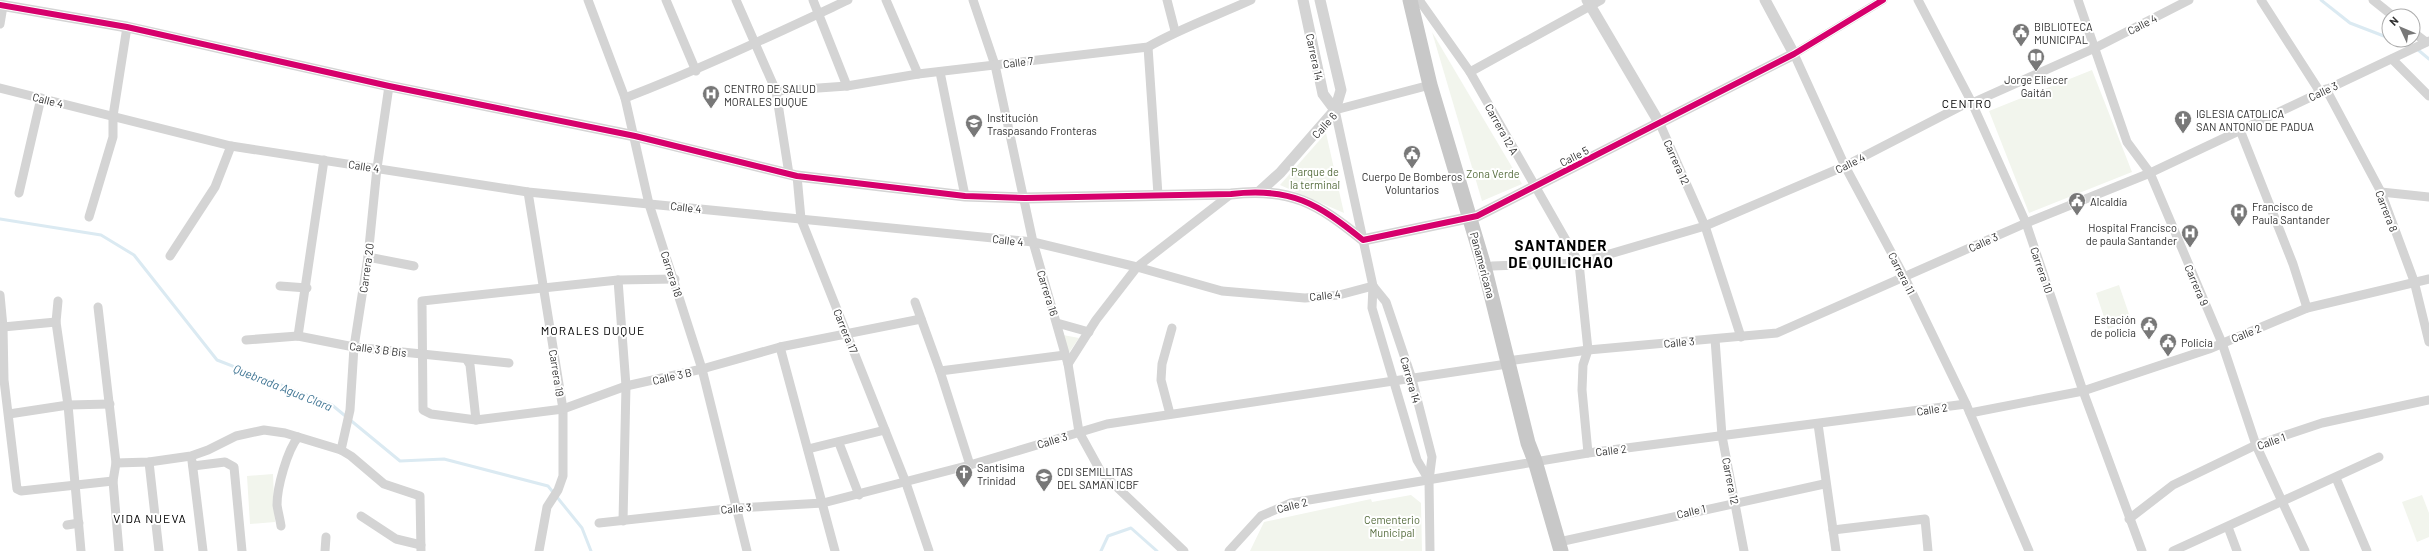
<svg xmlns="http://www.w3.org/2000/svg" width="2429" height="551" font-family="Barlow,sans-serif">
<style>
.green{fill:#f2f5ed}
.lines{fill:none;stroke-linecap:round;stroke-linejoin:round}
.stream{stroke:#dbeaf2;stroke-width:3}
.minor{stroke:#d4d4d4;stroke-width:9}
.tertiary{stroke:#d4d4d4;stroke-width:11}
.primary{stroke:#c8c8c8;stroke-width:15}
.cycleway-casing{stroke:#fff;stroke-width:8}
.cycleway{stroke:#d6006c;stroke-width:6}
.labels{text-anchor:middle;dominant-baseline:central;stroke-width:4;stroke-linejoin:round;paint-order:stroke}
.street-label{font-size:11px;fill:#303030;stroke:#fff}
.poi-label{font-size:11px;fill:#303030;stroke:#fff;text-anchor:start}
.park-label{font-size:11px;fill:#556c3d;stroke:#fff}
.neighbourhood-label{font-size:12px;letter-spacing:1px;fill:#000;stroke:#fff}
.water-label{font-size:12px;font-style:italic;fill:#3e7493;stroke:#fff}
.district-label{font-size:15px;font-weight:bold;letter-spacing:1px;fill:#000;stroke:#fff}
</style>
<rect width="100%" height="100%" fill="#fff"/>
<g class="green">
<path d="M1432,32L1522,184L1482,201Z"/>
<path d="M2092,70L2132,172L2029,213L1989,111Z"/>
<path d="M1326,133L1344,213L1280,185Z"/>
<path d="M2119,285L2131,320L2108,329L2096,293Z"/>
<path d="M1063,335L1079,338L1068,354Z"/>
<path d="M273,474L275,522L250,524L247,476Z"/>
<path d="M1411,495L1421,503L1422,551H1250L1264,522L1371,499L1372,502Z"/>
<path d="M2422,495L2429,513V537L2417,542L2402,502Z"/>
</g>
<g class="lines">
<g class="stream">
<path d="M2321,0L2350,23L2389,38"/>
<path d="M2393,40L2411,47"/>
<path d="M2417,49L2429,59"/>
<path d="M0,219L101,235L134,255L217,360L332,405L400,461L444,459L548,486L582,528L591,551"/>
<path d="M1101,551L1108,536L1131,528L1157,551"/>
</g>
<g class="minor">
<path d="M588,0L625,98L649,204L702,369L747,551"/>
<path d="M666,0L696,71"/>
<path d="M736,0L776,91L789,174"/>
<path d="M813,0L847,86"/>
<path d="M886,0L918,74"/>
<path d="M973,0L995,65L1033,242L1068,364L1079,432L1101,472L1184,551"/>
<path d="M1167,0L1175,31"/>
<path d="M1419,0L1470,72L1579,263L1588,350L1583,365L1582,390L1588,453"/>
<path d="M1883,0L1794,54L1845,166L1905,278L1966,404L2029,551"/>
<path d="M1918,0L1972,103L2026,223L2083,391L2142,551"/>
<path d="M2078,0L2127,142L2150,173L2222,343L2256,445L2305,551"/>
<path d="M2261,0L2320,92"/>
<path d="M2373,0L2393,16"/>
<path d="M0,24L3,6"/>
<path d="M2413,32L2426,42"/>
<path d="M1148,47L1158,195"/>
<path d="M2392,59L2429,96"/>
<path d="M940,72L965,196"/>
<path d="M1470,72L1601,0"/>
<path d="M0,88L231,146L528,192L1033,242L1137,267L1222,291L1305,298L1339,295L1373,286"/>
<path d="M2326,89L2381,192L2414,281L2429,342"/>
<path d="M776,91L847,86L918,74L1148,47C1181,28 1216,16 1251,0"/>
<path d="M625,98C701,69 775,34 848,0"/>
<path d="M1660,124L1705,226L1741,337"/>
<path d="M2240,130L2293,264L2307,308"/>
<path d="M797,176L801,219L906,483L929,551"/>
<path d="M528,192L563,409V476L558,490L547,507L539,551"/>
<path d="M2381,192L2429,197"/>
<path d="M19,193L41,98"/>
<path d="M89,217L113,137V116L127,27"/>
<path d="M170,256L215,187L231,146"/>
<path d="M368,257L414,266"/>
<path d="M1492,266L1579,263L1705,226L1845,166L1967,103H1972L2095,48L2189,0"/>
<path d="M675,279L618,280L422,301L423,410L431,414L476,420L563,409L626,386L702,369L780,347L921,319"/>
<path d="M618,280L626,386L623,521"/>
<path d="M280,286L307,288"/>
<path d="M1373,286L1386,302L1412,379L1432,457L1429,480L1430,551"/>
<path d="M0,295L3,327L4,380L17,489L21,491L113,481"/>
<path d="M58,301L56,322L68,405L81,551"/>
<path d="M915,302L940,371L970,465"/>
<path d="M98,307L116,463L113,481L119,551"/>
<path d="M1057,323L1089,332"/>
<path d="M3,327L56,322"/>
<path d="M298,336L324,160"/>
<path d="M1715,339L1722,436L1744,551"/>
<path d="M246,340L298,336L354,347L509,363"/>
<path d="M780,347L835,551"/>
<path d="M467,360L470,365L476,420"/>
<path d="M1515,360L1588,350L1777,333L2026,223L2150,173L2429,41"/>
<path d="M1068,364L1096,320L1137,267L1231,194"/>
<path d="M940,371L1065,355"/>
<path d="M1970,413L2083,391L2209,349L2307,308L2429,279"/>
<path d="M9,414L68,405L110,404"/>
<path d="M1170,414L1161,380L1162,364L1172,328"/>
<path d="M1818,424L1836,551"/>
<path d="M839,443L859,495"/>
<path d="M808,449L885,430"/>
<path d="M341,450L350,410L354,347L368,257L377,168L389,86"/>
<path d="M192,461L203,551"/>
<path d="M149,462L159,551"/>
<path d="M116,463L149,462L191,456L208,450L236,436L264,430L285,433L341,450L351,456L384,484L420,496L421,551"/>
<path d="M193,466L225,462L234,467L242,551"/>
<path d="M2336,478L2367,551"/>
<path d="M1429,480L1417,460L1372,308L1373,286L1335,110L1430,85"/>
<path d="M361,516L396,539L421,545"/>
<path d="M2129,519L2173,485L2256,445L2322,423L2429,400"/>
<path d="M599,523L736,508L823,503L970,465L1107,424L1507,364"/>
<path d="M67,525L79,523"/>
<path d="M281,526C280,519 278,512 277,505C277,487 287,451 298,437"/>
<path d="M2228,527L2237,551"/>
<path d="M1833,530L1925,519L1928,551"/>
<path d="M1559,542L1824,484"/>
<path d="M325,551L326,537"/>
<path d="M1229,551L1261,516L1291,503L1588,453L1966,404"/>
<path d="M2173,551L2379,457"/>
</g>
<g class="tertiary">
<path d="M1303,0L1323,94L1335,110"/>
<path d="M1587,0L1660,124"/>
<path d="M0,5L127,27L389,86L635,136L797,176L965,196L1025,198L1231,194C1291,187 1317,203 1363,240L1477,216L1794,54L1765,0"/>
<path d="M1260,191L1280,173L1335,110L1341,90L1320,0"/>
</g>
<path class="primary" d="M1410,0L1430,85L1484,266L1528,443L1535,461L1561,551"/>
<defs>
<path id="cycleway" d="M0,5L127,27L389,86L635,136L797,176L965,196L1025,198L1231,194C1291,187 1317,203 1363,240L1477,216L1794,54L1883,0"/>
</defs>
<use href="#cycleway" class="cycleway-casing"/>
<use href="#cycleway" class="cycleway"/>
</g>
<defs>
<symbol id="civic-pin" viewBox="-11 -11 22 30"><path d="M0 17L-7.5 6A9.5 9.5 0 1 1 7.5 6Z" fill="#787878" stroke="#fff"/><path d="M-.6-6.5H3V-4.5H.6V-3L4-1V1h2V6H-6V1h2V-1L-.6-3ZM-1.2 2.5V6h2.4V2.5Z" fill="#fff"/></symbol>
<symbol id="library-pin" viewBox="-11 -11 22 30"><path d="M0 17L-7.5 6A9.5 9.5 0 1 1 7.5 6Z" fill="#787878" stroke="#fff"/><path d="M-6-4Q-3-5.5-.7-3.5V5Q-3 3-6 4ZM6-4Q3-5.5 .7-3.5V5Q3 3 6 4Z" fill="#fff"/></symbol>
<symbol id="hospital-pin" viewBox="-11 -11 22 30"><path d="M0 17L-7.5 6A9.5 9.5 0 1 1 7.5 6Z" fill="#787878" stroke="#fff"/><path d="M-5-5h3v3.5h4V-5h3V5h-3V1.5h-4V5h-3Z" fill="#fff"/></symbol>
<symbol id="church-pin" viewBox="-11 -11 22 30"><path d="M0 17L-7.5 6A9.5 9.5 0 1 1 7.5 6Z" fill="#787878" stroke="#fff"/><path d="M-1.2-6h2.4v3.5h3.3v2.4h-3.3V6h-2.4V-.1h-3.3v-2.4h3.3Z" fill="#fff"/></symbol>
<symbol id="school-pin" viewBox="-11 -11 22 30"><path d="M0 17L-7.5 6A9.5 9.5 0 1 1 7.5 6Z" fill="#787878" stroke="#fff"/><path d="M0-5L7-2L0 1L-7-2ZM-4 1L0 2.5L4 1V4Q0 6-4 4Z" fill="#fff"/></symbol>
</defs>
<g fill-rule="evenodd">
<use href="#civic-pin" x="2011" y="22" width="20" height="27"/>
<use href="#library-pin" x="2026" y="47" width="20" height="27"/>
<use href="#hospital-pin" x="701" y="84" width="20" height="27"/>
<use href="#church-pin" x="2173" y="109" width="20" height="27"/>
<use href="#school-pin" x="964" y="113" width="20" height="27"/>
<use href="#civic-pin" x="1402" y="144" width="20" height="27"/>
<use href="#civic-pin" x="2067" y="191" width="20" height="27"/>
<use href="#hospital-pin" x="2229" y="202" width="20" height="27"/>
<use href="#hospital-pin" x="2180" y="223" width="20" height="27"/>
<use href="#civic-pin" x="2139" y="315" width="20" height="27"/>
<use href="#civic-pin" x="2158" y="332" width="20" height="27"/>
<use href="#church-pin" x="954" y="463" width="20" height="27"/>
<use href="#school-pin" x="1034" y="467" width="20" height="27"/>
</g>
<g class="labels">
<g class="street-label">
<text transform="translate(2142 24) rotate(-27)">Calle 4</text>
<text transform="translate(1315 57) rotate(78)">Carrera 14</text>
<text transform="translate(1018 62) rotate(-7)">Calle 7</text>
<text transform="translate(2323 91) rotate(-25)">Calle 3</text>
<text transform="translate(48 100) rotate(14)">Calle 4</text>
<text transform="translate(1324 125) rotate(-48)">Calle 6</text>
<text transform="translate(1502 129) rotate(61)">Carrera 12 A</text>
<text transform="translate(1574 156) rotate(-27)">Calle 5</text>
<text transform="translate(1677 162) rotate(66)">Carrera 12</text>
<text transform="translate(1850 163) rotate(-26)">Calle 4</text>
<text transform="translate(364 166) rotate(9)">Calle 4</text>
<text transform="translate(686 207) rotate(6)">Calle 4</text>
<text transform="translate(2387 211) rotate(69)">Carrera 8</text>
<text transform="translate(1008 240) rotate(6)">Calle 4</text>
<text transform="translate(1983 242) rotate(-24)">Calle 3</text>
<text transform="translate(1483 265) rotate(75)">Panamericana</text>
<text transform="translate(366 268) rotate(-82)">Carrera 20</text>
<text transform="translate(2042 270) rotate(71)">Carrera 10</text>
<text transform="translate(1902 273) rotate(63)">Carrera 11</text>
<text transform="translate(672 274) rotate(72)">Carrera 18</text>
<text transform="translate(2197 285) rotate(67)">Carrera 9</text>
<text transform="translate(1048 293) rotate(73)">Carrera 16</text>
<text transform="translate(1325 295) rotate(-6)">Calle 4</text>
<text transform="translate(846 331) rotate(68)">Carrera 17</text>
<text transform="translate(2246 333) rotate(-22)">Calle 2</text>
<text transform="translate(1679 342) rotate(-5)">Calle 3</text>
<text transform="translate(378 349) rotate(7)">Calle 3 B Bis</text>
<text transform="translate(557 373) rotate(81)">Carrera 19</text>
<text transform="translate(672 376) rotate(-13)">Calle 3 B</text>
<text transform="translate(1411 380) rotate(74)">Carrera 14</text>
<text transform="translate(1932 409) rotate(-8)">Calle 2</text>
<text transform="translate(1052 440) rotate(-17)">Calle 3</text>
<text transform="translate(2271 441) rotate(-19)">Calle 1</text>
<text transform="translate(1611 450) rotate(-7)">Calle 2</text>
<text transform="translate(1731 481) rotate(79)">Carrera 12</text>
<text transform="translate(1292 505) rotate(-14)">Calle 2</text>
<text transform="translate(736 508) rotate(-5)">Calle 3</text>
<text transform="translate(1691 511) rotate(-13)">Calle 1</text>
</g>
<g class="poi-label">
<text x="2034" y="26">BIBLIOTECA<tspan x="2034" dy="13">MUNICIPAL</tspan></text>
<text x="2036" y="79" text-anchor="middle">Jorge Eliecer<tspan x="2036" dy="13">Gaitán</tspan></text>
<text x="724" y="88">CENTRO DE SALUD<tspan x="724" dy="13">MORALES DUQUE</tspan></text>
<text x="2196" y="113">IGLESIA CATOLICA<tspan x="2196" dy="13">SAN ANTONIO DE PADUA</tspan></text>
<text x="987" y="117">Institución<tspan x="987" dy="13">Traspasando Fronteras</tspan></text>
<text x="1412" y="176" text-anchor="middle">Cuerpo De Bomberos<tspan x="1412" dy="13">Voluntarios</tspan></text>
<text x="2090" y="201">Alcaldía</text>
<text x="2252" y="206">Francisco de<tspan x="2252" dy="13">Paula Santander</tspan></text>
<text x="2177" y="227" text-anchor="end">Hospital Francisco<tspan x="2177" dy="13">de paula Santander</tspan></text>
<text x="2136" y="319" text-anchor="end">Estación<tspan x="2136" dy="13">de policia</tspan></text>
<text x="2181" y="342">Policia</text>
<text x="977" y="467">Santisima<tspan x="977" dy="13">Trinidad</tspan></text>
<text x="1057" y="471">CDI SEMILLITAS<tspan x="1057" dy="13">DEL SAMAN ICBF</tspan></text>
</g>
<g class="park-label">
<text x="1315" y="171">Parque de<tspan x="1315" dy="13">la terminal</tspan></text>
<text x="1493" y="173">Zona Verde</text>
<text x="1392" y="519">Cementerio<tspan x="1392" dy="13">Municipal</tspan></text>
</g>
<g class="neighbourhood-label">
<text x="1967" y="103">CENTRO</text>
<text x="593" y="330">MORALES DUQUE</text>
<text x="150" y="518">VIDA NUEVA</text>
</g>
<g class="water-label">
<text transform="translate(283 387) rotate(22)">Quebrada Agua Clara</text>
</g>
<g class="district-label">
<text x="1561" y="245">SANTANDER<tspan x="1561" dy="17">DE QUILICHAO</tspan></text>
</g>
</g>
<g transform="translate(2401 28) rotate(314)"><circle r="19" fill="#ffffff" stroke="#acacac"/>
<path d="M0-3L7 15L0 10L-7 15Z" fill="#787878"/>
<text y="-6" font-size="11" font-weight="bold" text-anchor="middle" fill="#303030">N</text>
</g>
</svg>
